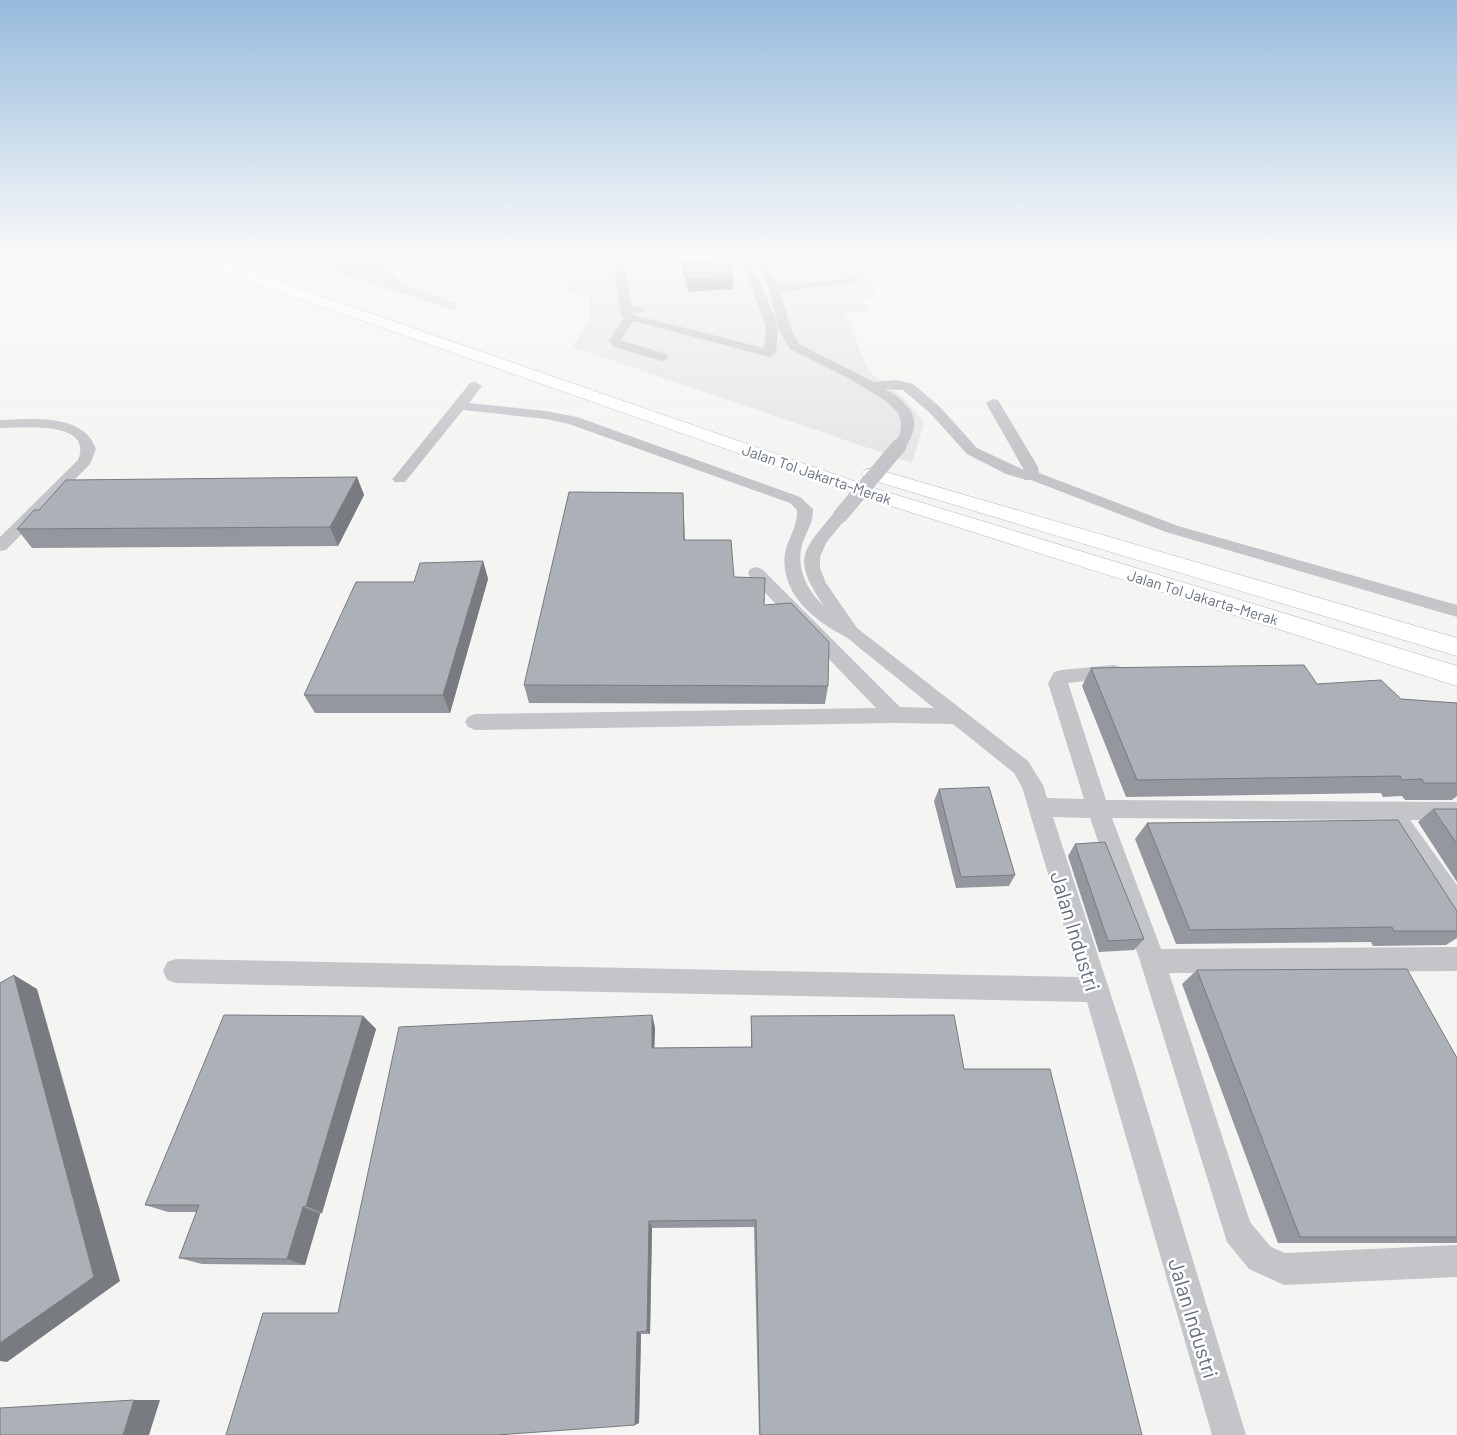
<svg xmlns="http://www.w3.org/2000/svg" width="1457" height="1435" font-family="Barlow,sans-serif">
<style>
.built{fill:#e5e6e5}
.green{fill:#d5dcd3}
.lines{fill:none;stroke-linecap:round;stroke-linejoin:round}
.highway-casing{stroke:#b5b7bb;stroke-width:1}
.minor{fill:#c3c5c9;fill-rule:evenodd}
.highway{fill:#fff;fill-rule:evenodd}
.minor-bridge{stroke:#c3c5c9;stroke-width:15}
.wall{fill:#94979d}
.shaded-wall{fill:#787b80}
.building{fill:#acb0b7;stroke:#787b80}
.labels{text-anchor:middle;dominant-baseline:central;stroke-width:5;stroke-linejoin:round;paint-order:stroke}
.far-street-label{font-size:15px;fill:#667081;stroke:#fff}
.near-street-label{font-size:21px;fill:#667081;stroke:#fff}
</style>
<rect width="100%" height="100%" fill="#f4f5f2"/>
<path class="built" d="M550,255H940L949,275L870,281L878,297L862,299L868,312L845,314L869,372L903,397L924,423L912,463L573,347L589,320L590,296L567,292L558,267L549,266Z"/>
<path class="green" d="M282,255L375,256L402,284L456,303V311Z"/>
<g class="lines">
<defs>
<g id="highway">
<path d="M177,255H201L214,259L877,489L1457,666V686L863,497L204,265L179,258Z"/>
<path d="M872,468L1457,638V656L865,478L862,474L865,470Z"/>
</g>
</defs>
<use href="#highway" class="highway-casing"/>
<g class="minor">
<path d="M611,255H621L632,305L643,308L645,310L639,313L633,312L634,315L764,348L766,330L763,318L739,255H749L775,318L778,330L776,353L770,357L633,321L621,340L666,354L668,357L666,360L662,361L614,347L609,341L624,318L621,315Z"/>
<path d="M754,255H764L766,259L806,257L807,259L802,262L769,265L778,285L857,278L858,280L857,282L853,283L780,292L792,332L799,344L874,382L897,380L913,384L940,407L977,448L1024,470L986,403L993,399L998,400L1038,467L1039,473L1178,526L1457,605V617L1166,532L1031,480H1026L1006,474L967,454L930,413L903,390L885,389C913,405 924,421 904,449H894L892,446L900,434L901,422L898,413L886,401L848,378L790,349L780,332L768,289Z"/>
<path d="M475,382L482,386L469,403L546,411L577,417L800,497L813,509C813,521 809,528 804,539C794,564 805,589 824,606C793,560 800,553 834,513H846L848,516L826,543L820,557V568L826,583L857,628L1028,761L1043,785L1047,798L1084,799L1048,683L1054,672L1061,670L1114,665L1121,667L1124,672L1121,677L1068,683L1106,800L1457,802V820H1410L1457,885V915L1449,912L1385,820L1112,818L1161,949L1457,947V971L1169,973L1250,1222L1271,1247L1285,1253L1457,1245V1277L1284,1285L1249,1269L1227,1242L1140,961L1090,818L1053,817L1133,1063L1246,1435H1212L1087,1002L176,983L167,980L163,971L167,962L176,959L1079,977L1022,787L1014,773L953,724L895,723L475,730L468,727L465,722L468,717L475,714L876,708L750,577L748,573L750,569L756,567L762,569L900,707L934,708C913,691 892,674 871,657C862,651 853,641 844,636C818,622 789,601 785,569C781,544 798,532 797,510L790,503L569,424L546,419L463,410L405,482H395L392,479L395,476L470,383Z"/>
<path d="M0,420C31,419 84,413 96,449L90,464L6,550L0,551V537L78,460C94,420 22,428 0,428Z"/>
</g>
<use href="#highway" class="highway"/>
<path class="minor-bridge" d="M840,516L899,446"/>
</g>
<g class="wall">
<path d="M683,260L733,277V289L688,292L683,272Z"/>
<path d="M357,477L364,495L338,546L32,548L17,529L39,510Z"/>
<path d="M683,493L685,540L734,577L764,605L828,686L825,704L529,703L524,685Z"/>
<path d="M483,561L488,579L450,713H315L304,695L414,582Z"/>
<path d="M1091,668L1317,684L1401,699L1457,703V796L1452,800H1405L1402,796L1383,797L1381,793L1126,797L1082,686Z"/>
<path d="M939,789L1015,875L1009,886L956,888L934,801Z"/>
<path d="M1433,809H1457V882L1418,822Z"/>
<path d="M1147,823L1457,911V938L1446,945L1373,946L1371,942L1176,944L1135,839Z"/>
<path d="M1075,844L1144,939L1134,950L1099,952L1068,856Z"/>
<path d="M1197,970L1457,1058V1243H1278L1182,984Z"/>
<path d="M652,1015L655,1028L654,1048L751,1047V1016L964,1069L1142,1435H759L754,1227L652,1228L650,1334H641L639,1423L508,1434V1435H226L338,1313Z"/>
<path d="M363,1016L376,1029L322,1213L320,1214L305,1265L202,1264L179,1258L197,1212H168L145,1205Z"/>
</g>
<g class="shaded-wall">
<path d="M357,477L364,495L338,546L330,527Z"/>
<path d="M483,561L488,579L450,713L443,695Z"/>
<path d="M14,975L37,989L120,1281L7,1362L0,1361V1343Z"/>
<path d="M652,1015L655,1028L654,1060L652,1048Z"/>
<path d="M363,1016L376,1029L322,1213L306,1206Z"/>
<path d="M303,1207L320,1214L305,1265L287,1259Z"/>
<path d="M649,1221L652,1228L650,1334L647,1331Z"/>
<path d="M637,1332L641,1334L639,1423L635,1425Z"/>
<path d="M134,1400H160L149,1435H123Z"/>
</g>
<g class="building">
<path d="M727,258L733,277L688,280L683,260Z"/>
<path d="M357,477L330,527L17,529L34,510H39L66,480Z"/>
<path d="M569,492L683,493L684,540H731L734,577L765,578L764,605L791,603L829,642L828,686L524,685Z"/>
<path d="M483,561L443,695H304L356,582H414L420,563Z"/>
<path d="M1304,665L1317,684L1381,680L1401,699L1457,703V783H1424L1422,779L1402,780L1400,776L1137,780L1091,668Z"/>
<path d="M989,787L1015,875L961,877L939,789Z"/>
<path d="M1433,809H1457V844Z"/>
<path d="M1398,820L1457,911V931H1394L1392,927L1190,930L1147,823Z"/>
<path d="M1105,842L1144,939L1108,941L1075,844Z"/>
<path d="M1407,969L1457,1058V1237H1300L1197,970Z"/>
<path d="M14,975L94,1277L0,1343V983Z"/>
<path d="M224,1015L363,1016L306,1206L303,1207L287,1259L179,1258L199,1205H145Z"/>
<path d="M652,1015V1048L752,1047L751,1016L954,1015L964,1069H1050L1142,1435H760L756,1220L649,1221L647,1331L637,1332L635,1425L497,1435H226L263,1313H338L399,1027Z"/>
<path d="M134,1400L123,1435H0V1408Z"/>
</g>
<linearGradient id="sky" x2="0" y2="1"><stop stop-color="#96badc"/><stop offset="0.56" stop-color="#fafaf9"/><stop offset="1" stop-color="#fafaf9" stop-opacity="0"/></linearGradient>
<rect width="1457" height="456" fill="url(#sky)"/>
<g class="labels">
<g class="far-street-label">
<text transform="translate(817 474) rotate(19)">Jalan Tol Jakarta–Merak</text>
<text transform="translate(1203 597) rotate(17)">Jalan Tol Jakarta–Merak</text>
</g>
<g class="near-street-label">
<text transform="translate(1076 931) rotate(73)">Jalan Industri</text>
<text transform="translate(1194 1318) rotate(73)">Jalan Industri</text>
</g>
</g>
</svg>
